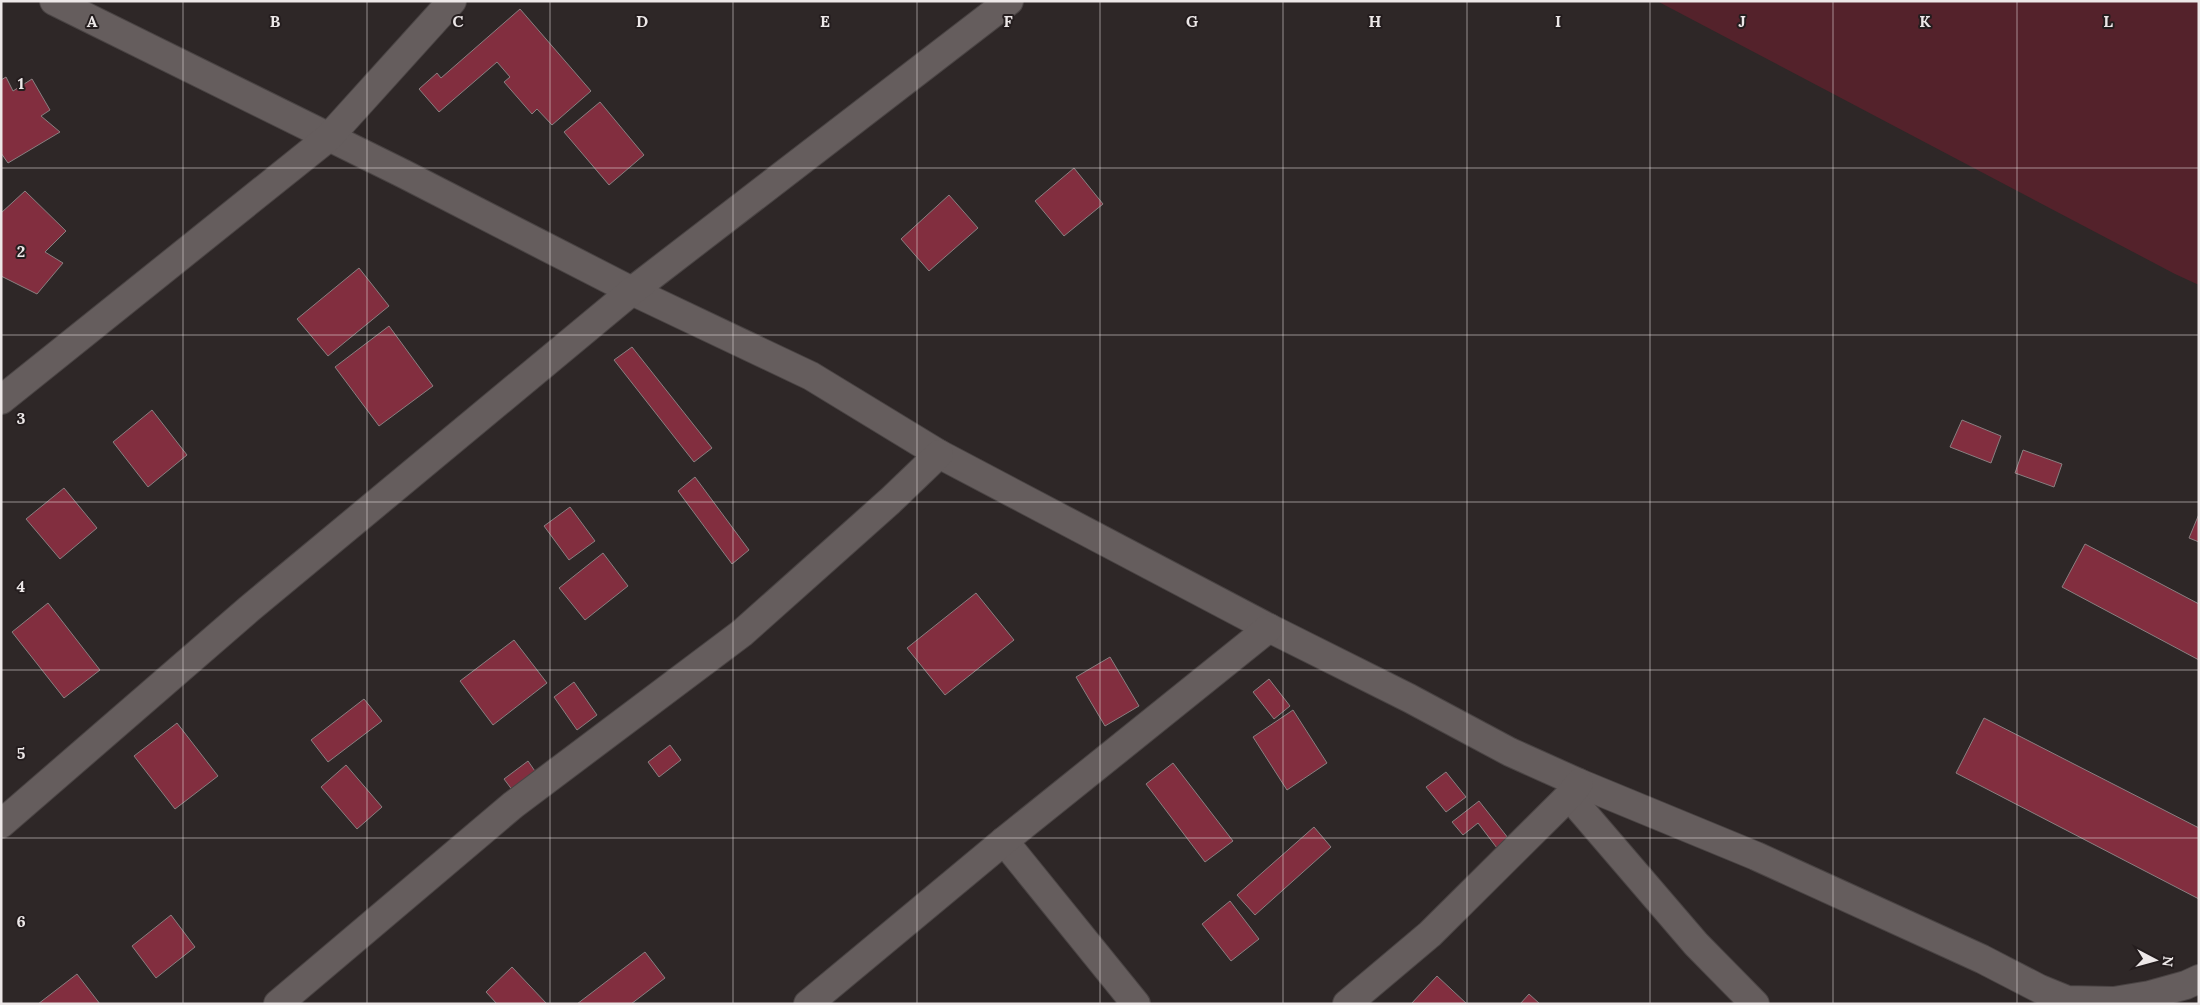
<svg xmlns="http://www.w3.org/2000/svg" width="2200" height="1005" font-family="Lora,serif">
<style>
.green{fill:#54222b}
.building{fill:#822e3f;stroke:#897f80}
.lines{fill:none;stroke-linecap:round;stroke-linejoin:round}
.street-casing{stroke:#4a4444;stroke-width:30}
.street{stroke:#655d5d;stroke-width:28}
.grid{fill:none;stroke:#ede8e8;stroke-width:1;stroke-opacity:0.55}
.grid-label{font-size:16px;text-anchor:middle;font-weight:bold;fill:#ede8e8;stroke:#241d1e;stroke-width:4;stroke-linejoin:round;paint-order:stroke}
</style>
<rect width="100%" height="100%" fill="#2e2727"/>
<path class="green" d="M1657,1H2199V285L2175,274Z"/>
<g class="building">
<path d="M520,9L591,91L552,125L537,109L532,114L504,82L510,77L497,62L439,112L419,89L437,73L441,78Z"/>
<path d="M6,77L13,91L32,79L50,110L41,116L60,132L8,163L1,153V80Z"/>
<path d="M600,102L644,155L609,185L564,132Z"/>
<path d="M1074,168L1103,204L1064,236L1035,201Z"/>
<path d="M25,191L66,231L45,252L63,263L37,294L1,276V213Z"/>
<path d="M949,195L978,228L929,271L901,239Z"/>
<path d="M359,268L389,306L328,356L297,319Z"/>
<path d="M389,326L433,386L379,426L335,367Z"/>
<path d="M632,347L712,448L694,462L614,360Z"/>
<path d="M152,410L187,455L148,487L113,442Z"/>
<path d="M1962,420L2001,436L1991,463L1950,447Z"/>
<path d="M2023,450L2062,464L2054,487L2015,473Z"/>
<path d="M695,477L749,550L732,564L678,491Z"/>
<path d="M64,488L97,528L60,559L26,519Z"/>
<path d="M570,507L595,541L569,560L544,526Z"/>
<path d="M2199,514V542L2189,538Z"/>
<path d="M2085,544L2199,604V660L2062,587Z"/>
<path d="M603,553L628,586L585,620L559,588Z"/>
<path d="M976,593L1014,640L945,695L907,648Z"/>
<path d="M48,603L100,670L64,698L12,632Z"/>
<path d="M514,640L547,683L493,725L460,681Z"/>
<path d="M1110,657L1139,706L1105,726L1076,677Z"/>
<path d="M1269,679L1290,706L1274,719L1253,692Z"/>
<path d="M574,682L597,715L577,730L554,697Z"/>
<path d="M364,699L382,721L328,762L311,740Z"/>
<path d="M1293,710L1327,763L1287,790L1253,737Z"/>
<path d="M1984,718L2199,828V899L1956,773Z"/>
<path d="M177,723L218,776L175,809L134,756Z"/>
<path d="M670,745L681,760L659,777L648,762Z"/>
<path d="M528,761L539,777L516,795L504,779Z"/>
<path d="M1173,763L1233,841L1205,862L1146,784Z"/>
<path d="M346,765L382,807L357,829L321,787Z"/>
<path d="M1446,772L1466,797L1446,812L1426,787Z"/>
<path d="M1479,801L1512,843L1500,852L1478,823L1463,835L1452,822Z"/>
<path d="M1314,827L1331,847L1255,915L1237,895Z"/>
<path d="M1230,901L1259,939L1231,961L1202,924Z"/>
<path d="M171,915L195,947L156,978L132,946Z"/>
<path d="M645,952L665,978L631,1004H577Z"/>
<path d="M512,967L547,1004H497L486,992Z"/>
<path d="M77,974L100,1004H38Z"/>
<path d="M1437,976L1467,1004H1411Z"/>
<path d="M1529,994L1540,1004H1520Z"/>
</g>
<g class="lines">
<defs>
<g id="street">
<path d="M54,1L404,174L632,291L811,376L939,454L1269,628L1409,698L1510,752L1579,783L1756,856L1982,959L2040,989L2067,1000L2114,1001L2150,995L2186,985L2199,979"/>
<path d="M1,400L329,137L452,1"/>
<path d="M1569,796L1696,944L1755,1004"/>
<path d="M1,824L249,609L632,291L1009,1"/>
<path d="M1004,841L1136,1004"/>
<path d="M278,1004L513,805L742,633L890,501L939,454"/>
<path d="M808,1004L1004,841L1269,628"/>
<path d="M1347,1004L1430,934L1569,796L1579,783"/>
</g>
</defs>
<use href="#street" class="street-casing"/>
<use href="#street" class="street"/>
</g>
<path class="grid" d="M183,1V1004M367,1V1004M550,1V1004M733,1V1004M917,1V1004M1100,1V1004M1283,1V1004M1467,1V1004M1650,1V1004M1833,1V1004M2017,1V1004M1,168H2199M1,335H2199M1,502H2199M1,670H2199M1,838H2199"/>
<g class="grid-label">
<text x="92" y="27">A</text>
<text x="275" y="27">B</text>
<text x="458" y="27">C</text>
<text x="642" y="27">D</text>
<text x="825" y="27">E</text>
<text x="1008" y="27">F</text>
<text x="1192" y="27">G</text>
<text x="1375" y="27">H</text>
<text x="1558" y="27">I</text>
<text x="1742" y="27">J</text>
<text x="1925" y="27">K</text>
<text x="2108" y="27">L</text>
<text x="21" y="89">1</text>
<text x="21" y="257">2</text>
<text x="21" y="424">3</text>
<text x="21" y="592">4</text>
<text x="21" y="759">5</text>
<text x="21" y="927">6</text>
</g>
<rect width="2200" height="1005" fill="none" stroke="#ede8e8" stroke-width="5"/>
<g transform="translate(2155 960) rotate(96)" stroke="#241d1e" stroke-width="4" paint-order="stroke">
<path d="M0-4L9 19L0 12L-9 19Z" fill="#ede8e8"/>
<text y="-8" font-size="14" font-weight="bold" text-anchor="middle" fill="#ede8e8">N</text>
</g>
</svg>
